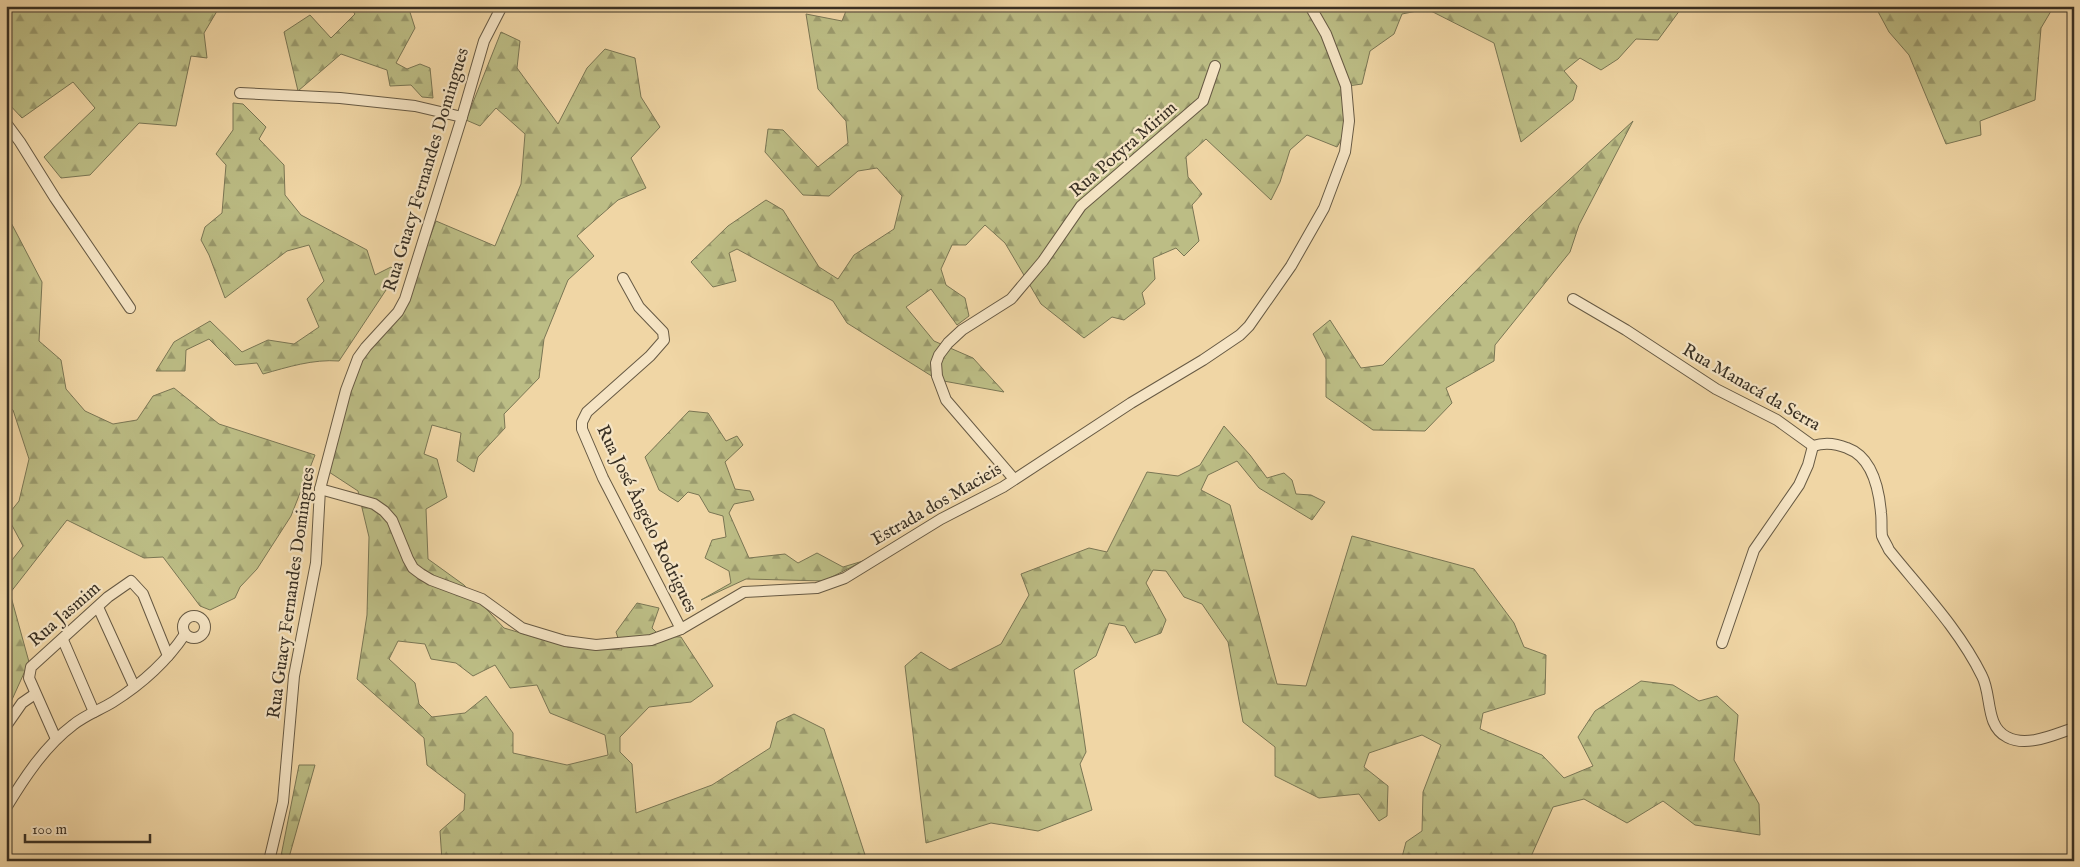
<svg xmlns="http://www.w3.org/2000/svg" width="2080" height="867" font-family="'IM FELL English',serif">
<style>
.forest{fill:url(#forest-firs);stroke:#7a7654;fill-rule:evenodd}
.lines{fill:none;stroke-linecap:round;stroke-linejoin:round}
.minor-casing{stroke:#675a44;stroke-width:12}
.minor{stroke:#f5e4c4;stroke-width:10}
.labels{text-anchor:middle;dominant-baseline:central;stroke-width:4.5;stroke-linejoin:round;paint-order:stroke}
.street-label{font-size:18px;fill:#393024;stroke:#f5e4c4}
</style>
<defs>
<pattern id="forest-firs" width="22" height="20" patternUnits="userSpaceOnUse" patternTransform="scale(1.25)"><rect width="22" height="20" fill="#bcbd85"/><path d="M5 1l3.5 6h-7zM16 11l3.5 6h-7z" fill="#9a9a6d"/></pattern>
</defs>
<rect width="100%" height="100%" fill="#f0d6a5"/>
<filter id="stains"><feTurbulence type="fractalNoise" baseFrequency=".004" numOctaves="4"/><feColorMatrix values="0 0 0 0 .2 0 0 0 0 .09 0 0 0 0 .02 0 0 0 .5 -.17"/></filter>
<radialGradient id="worn" r=".72"><stop offset=".6" stop-color="#630" stop-opacity="0"/><stop offset="1" stop-color="#630" stop-opacity=".3"/></radialGradient>
<g class="forest">
<path d="M6,6H220L204,33L207,58L191,56L176,126L139,123L90,175L61,178L44,157L95,108L73,82L22,118L6,101Z"/>
<path d="M349,6H408L415,28L396,63L407,69L420,64L430,68L433,98L422,97L411,85L390,86L387,70L341,54L298,91L284,32L310,15L331,38L355,14Z"/>
<path d="M848,6H1683L1658,40L1636,39L1618,59L1601,70L1580,58L1564,71L1577,86L1573,100L1521,142L1494,43L1427,9L1402,14L1394,34L1370,51L1362,84L1348,86V128L1337,147L1307,135L1290,150L1280,182L1271,200L1206,139L1186,157L1188,177L1202,194L1192,205L1199,241L1184,256L1176,248L1153,258L1155,279L1142,293L1145,304L1124,320L1112,317L1084,338L1041,304L1005,243L985,225L966,245H952L941,269L946,285L965,298L969,316L957,325L931,289L906,307L934,341L973,358L1004,392L938,380L847,323L833,301L737,249L729,253L736,281L713,287L691,262L728,226L766,200L783,210L819,267L838,279L854,255L894,229L902,196L877,168L858,171L829,196L803,195L765,152L768,129L783,130L818,167L848,143L846,121L818,89L806,14L842,21Z"/>
<path d="M1875,6H2054L2041,28L2035,100L1980,121L1981,135L1946,144L1909,55L1889,32Z"/>
<path d="M501,32L520,41L517,68L558,124L587,68L605,49L635,58L641,97L660,127L631,158L646,188L618,200L577,236L594,256L568,280L544,339L539,378L504,414L505,428L478,457L474,472L457,461L461,433L432,425L424,454L437,459L447,497L426,509L428,559L464,585L504,628L568,647L622,650L616,632L637,603L659,608L652,628L660,636L681,637L713,686L691,702L649,707L620,737V752L632,764L636,813L712,785L770,748L777,722L794,714L824,729L867,861H567L565,857L551,861H442L440,831L464,810L465,794L427,765L424,738L357,679L367,615L369,537L358,491L329,472L339,420L361,355L402,312L436,221L495,246L521,184L525,134L496,108L480,126L466,120ZM398,641L425,644L431,659L456,663L473,676L495,665L510,688L537,685L550,713L605,735L608,755L567,765L513,753V733L486,696L465,713L432,717L419,704L415,683L389,659Z"/>
<path d="M233,103L243,104L266,127L259,139L284,165L285,195L301,215L367,250L375,275L391,267L393,269L386,290L339,361C313,359 288,367 263,374L257,363L235,365L209,339L186,350L185,371H156L174,342L210,321L242,352L268,340L294,344L319,327L307,299L324,281L309,245L287,251L225,298L209,255L201,240L205,227L222,213L226,165L216,154L233,130Z"/>
<path d="M1633,121L1579,225L1570,252L1495,345L1494,361L1446,388L1452,403L1425,431L1373,430L1326,397V359L1313,334L1330,320L1361,368L1383,365L1530,216Z"/>
<path d="M6,213L42,282L39,341L61,360L66,389L85,411L113,424L137,420L153,396L174,388L219,424L315,455L291,516L257,569L240,587L235,598L210,610L200,606L163,557L144,558L67,520L10,593L29,662L6,713V557L12,560L23,546L7,516L19,501L29,459L13,410L6,406Z"/>
<path d="M689,411L708,413L726,441L737,436L743,445L725,462L735,489L750,491L754,500L734,504L729,513L749,558L785,554L798,563L817,553L843,567L863,561L824,581L746,579L701,600L731,583L729,571L705,558L712,540L726,537L723,516L709,512L699,495L688,492L678,502L659,490L645,457Z"/>
<path d="M1224,426L1250,455L1267,478L1284,473L1292,480L1296,494L1311,495L1325,502L1312,520L1259,488L1237,461L1208,475L1201,490L1230,505L1277,684L1306,686L1352,536L1474,569L1514,623L1524,647L1546,655L1545,694L1483,713L1480,729L1542,755L1564,778L1593,766L1578,737L1595,711L1641,681L1673,685L1699,701L1717,696L1738,715L1734,760L1759,804L1760,835L1695,825L1663,801L1627,823L1584,799L1553,807L1529,861H1401L1406,842L1422,831L1423,792L1441,745L1422,735L1369,753L1364,767L1388,786L1387,816L1379,821L1359,794L1319,798L1275,776V747L1243,722L1228,642L1202,604L1184,597L1166,571L1153,570L1146,583L1166,620L1161,633L1135,643L1125,626L1109,623L1096,656L1074,670L1086,752L1080,764L1092,810L1038,831L991,823L926,843L905,666L921,652L950,670L1001,644L1029,595L1021,574L1089,548L1107,552L1147,472L1178,476L1200,465Z"/>
<path d="M299,765H315L288,861H280Z"/>
</g>
<g class="lines">
<defs>
<g id="minor">
<path d="M240,93L340,98L415,106L462,117"/>
<path d="M6,123L20,142L55,198L130,308"/>
<path d="M623,278L639,307L663,332L664,340L650,356L587,412L582,422V429L603,478L681,629"/>
<path d="M1573,299L1626,330L1716,389L1777,420L1813,446C1825,442 1835,443 1847,448C1872,457 1879,489 1881,513C1882,520 1881,529 1882,536C1884,541 1887,545 1889,550C1921,590 1959,629 1982,676C1992,695 1985,726 2007,737C2027,748 2055,734 2074,728"/>
<path d="M1014,479L946,400L937,376L936,363L939,355L948,343L962,330L1011,299L1043,261L1081,206L1203,101L1215,66"/>
<path d="M320,489L374,504L384,511L392,520L408,559L413,568L421,574L431,580L482,599L522,628L565,641L596,645L651,640L681,629L744,592L817,588L845,578L941,519L1003,487L1131,403L1203,360L1240,335L1249,326L1291,266L1324,208L1345,152L1349,121L1346,86L1326,34L1310,6"/>
<path d="M98,607L134,686"/>
<circle cx="194" cy="627" r="11"/>
<path d="M63,640L94,712"/>
<path d="M1722,643L1754,550L1799,485L1808,465L1813,446"/>
<path d="M6,726L22,703L35,694"/>
<path d="M56,739L29,678L31,667L108,597L131,581L143,594L168,656"/>
<path d="M6,808C24,778 45,746 73,725C85,715 100,710 113,702C140,685 167,661 185,634"/>
<path d="M269,861L283,802L294,676L316,563L320,489L346,390L358,358L366,347L398,312L405,299L462,117L484,41L502,6"/>
</g>
</defs>
<use href="#minor" class="minor-casing"/>
<use href="#minor" class="minor"/>
</g>
<g class="labels">
<g class="street-label">
<text transform="translate(1124 150) rotate(-41)">Rua Potyra Mirim</text>
<text transform="translate(427 170) rotate(-73)">Rua Guacy Fernandes Domingues</text>
<text transform="translate(1751 388) rotate(30)">Rua Manacá da Serra</text>
<text transform="translate(937 505) rotate(-30)">Estrada dos Macieis</text>
<text transform="translate(646 519) rotate(64)">Rua José Ângelo Rodrigues</text>
<text transform="translate(292 593) rotate(-82)">Rua Guacy Fernandes Domingues</text>
<text transform="translate(65 615) rotate(-41)">Rua Jasmim</text>
</g>
</g>
<rect width="2080" height="867" fill="none" stroke="#f0d6a5" stroke-width="25"/>
<rect x="8" y="8" width="2065" height="852" fill="none" stroke="#393024" stroke-width="2.5"/>
<rect x="12" y="12" width="2055" height="842" fill="none" stroke="#393024"/>
<path d="M25 834v8h125v-8" fill="none" stroke="#393024" stroke-width="2.5"/>
<text x="32" y="834" font-size="15" fill="#393024" stroke="#f5e4c4" stroke-width="4" paint-order="stroke">100 m</text>
<rect width="100%" height="100%" filter="url(#stains)"/>
<rect width="100%" height="100%" fill="url(#worn)"/>
</svg>
